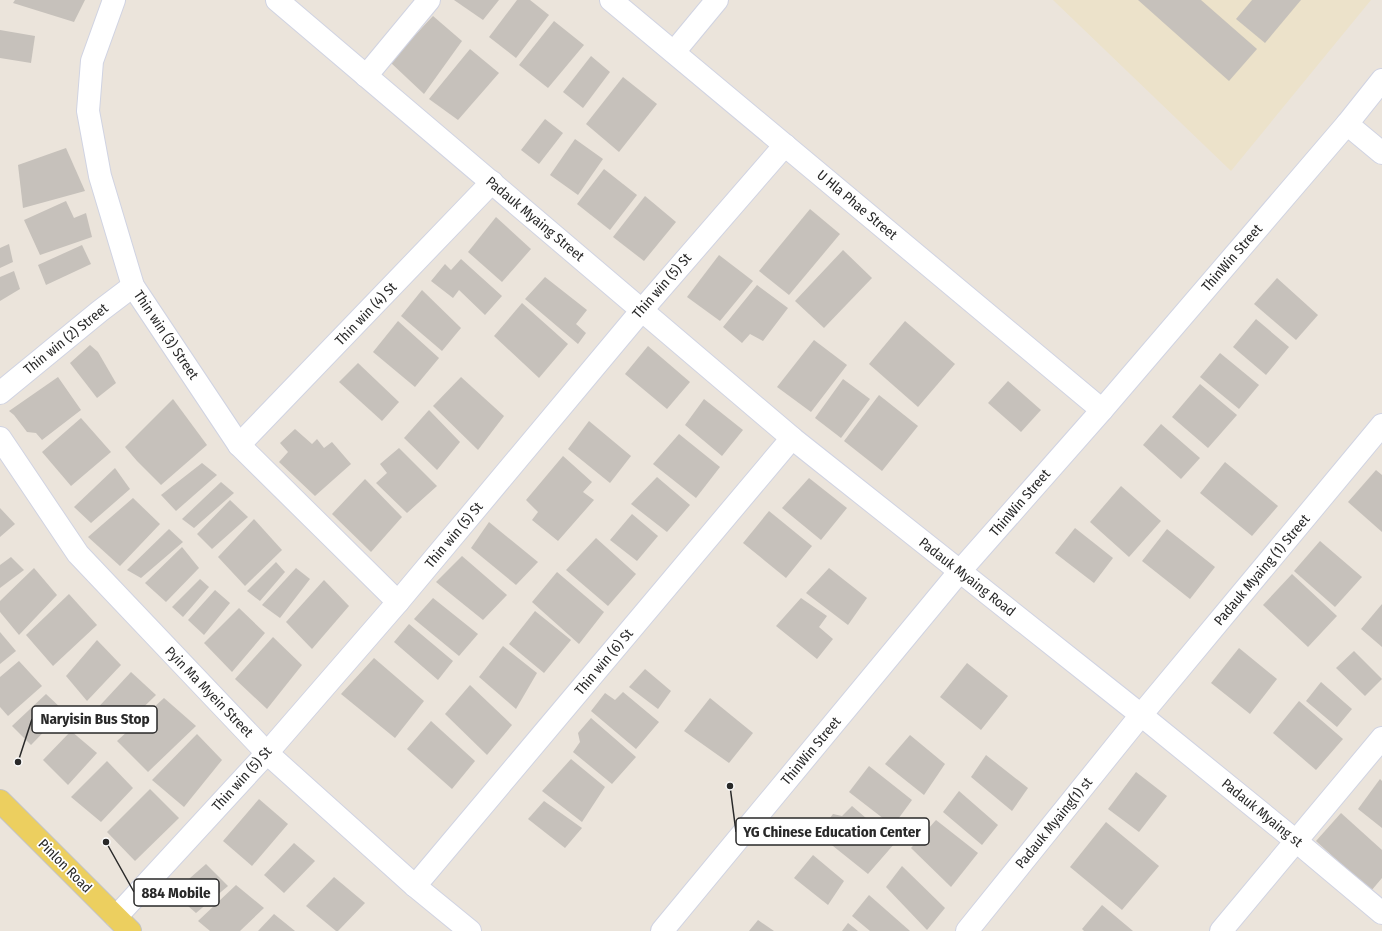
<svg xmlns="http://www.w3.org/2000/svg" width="1382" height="931" font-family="'Fira Sans Condensed',sans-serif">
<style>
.education{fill:#ece2ca}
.building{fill:#c6c1bb}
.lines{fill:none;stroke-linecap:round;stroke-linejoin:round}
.street-casing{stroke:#d0d3e2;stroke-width:24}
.primary-casing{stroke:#c3c3c3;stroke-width:24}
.street{stroke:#fff;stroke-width:22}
.primary{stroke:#eccf5f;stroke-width:22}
.labels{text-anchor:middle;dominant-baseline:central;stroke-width:3.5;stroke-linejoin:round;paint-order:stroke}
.street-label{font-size:14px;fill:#292929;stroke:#fff}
.leader{fill:none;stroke:#292929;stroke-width:1.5}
.callout-dot{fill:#292929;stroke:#fff;stroke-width:1.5}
.callout{fill:#fff;stroke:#292929;stroke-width:1.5}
.callout-label{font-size:15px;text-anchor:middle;font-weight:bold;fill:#292929}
</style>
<rect width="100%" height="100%" fill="#ebe4db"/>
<path class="education" d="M1053,0H1371L1231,171Z"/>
<g class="building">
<path d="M15,0H85L74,22L13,3Z"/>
<path d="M454,0H499L483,20Z"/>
<path d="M517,0H530L549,15L516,58L489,37Z"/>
<path d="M1138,0H1201L1257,49L1229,81Z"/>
<path d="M1252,0H1301L1265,43L1236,19Z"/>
<path d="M433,16L462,41L424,94L390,62Z"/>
<path d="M554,21L584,45L548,88L519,65Z"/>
<path d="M0,30L35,36L31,63L0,58Z"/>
<path d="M470,49L499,73L458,120L429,99Z"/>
<path d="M591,56L610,72L583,108L563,92Z"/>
<path d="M623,77L657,104L619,152L586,124Z"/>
<path d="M545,119L563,133L539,164L521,150Z"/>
<path d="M575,139L603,159L578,195L550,175Z"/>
<path d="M66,148L85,191L23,208L18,165Z"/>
<path d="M604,169L637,195L610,230L577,204Z"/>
<path d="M645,196L676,222L644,261L613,237Z"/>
<path d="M66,201L74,218L86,213L92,237L40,255L24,220Z"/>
<path d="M810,209L840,234L789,295L759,271Z"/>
<path d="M496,217L531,249L502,282L468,252Z"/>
<path d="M9,244L13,262L0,268V248Z"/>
<path d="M82,245L91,264L46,285L38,265Z"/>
<path d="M843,250L872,278L824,328L795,301Z"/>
<path d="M719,255L753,281L720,321L687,297Z"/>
<path d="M461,259L502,296L485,315L459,290L453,298L431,281L445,264L451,270Z"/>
<path d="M14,271L20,289L0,301V277Z"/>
<path d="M545,277L587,310L576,324L586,333L578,344L525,299Z"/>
<path d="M1277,278L1318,315L1296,340L1254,304Z"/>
<path d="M757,285L788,308L763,341L750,334L742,343L723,327Z"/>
<path d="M422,290L461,328L442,351L401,316Z"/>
<path d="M522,303L568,344L539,378L494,336Z"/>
<path d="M1256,319L1289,347L1266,375L1233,347Z"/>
<path d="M398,321L439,358L415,387L373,352Z"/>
<path d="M905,321L955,364L918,407L869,364Z"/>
<path d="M814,340L847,365L811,412L777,387Z"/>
<path d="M90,345L98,352L116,383L97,398L70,363Z"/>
<path d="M648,346L690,382L667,409L625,374Z"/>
<path d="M1220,353L1259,385L1239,409L1200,377Z"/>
<path d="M358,363L399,402L382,421L339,382Z"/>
<path d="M58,377L81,410L42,440L36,433L27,432L14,415L9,411Z"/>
<path d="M461,377L504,416L478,450L433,406Z"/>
<path d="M843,379L870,399L841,438L815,418Z"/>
<path d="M1008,381L1041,410L1021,432L988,403Z"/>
<path d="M1200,384L1237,415L1208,448L1172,417Z"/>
<path d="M879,395L918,426L882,471L844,441Z"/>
<path d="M173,399L207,445L161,485L137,461L125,447Z"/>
<path d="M704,399L743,430L722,456L685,425Z"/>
<path d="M429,410L460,442L437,470L404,438Z"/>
<path d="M81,418L111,452L71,486L42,452Z"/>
<path d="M589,421L631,456L610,483L568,449Z"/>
<path d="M1161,424L1200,458L1181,479L1143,445Z"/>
<path d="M295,429L312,444L317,439L324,448L332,442L351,464L315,496L279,462L288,452L280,443Z"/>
<path d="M679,434L720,467L696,498L653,464Z"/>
<path d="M399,448L437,486L407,513L376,483L387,473L380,464Z"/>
<path d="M563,456L592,482L583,492L594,500L558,541L532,520L538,512L526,500Z"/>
<path d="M1225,462L1278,506L1252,536L1200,493Z"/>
<path d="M202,463L217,475L176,511L161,495Z"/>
<path d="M115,468L130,489L91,523L74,507Z"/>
<path d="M1376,470L1382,475V532L1348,502Z"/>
<path d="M657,477L690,505L667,532L631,504Z"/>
<path d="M809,478L847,508L821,540L782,508Z"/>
<path d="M365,479L402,517L371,552L332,514Z"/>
<path d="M221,482L234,493L194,528L182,519Z"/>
<path d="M1121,486L1161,521L1129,557L1090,522Z"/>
<path d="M133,498L160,524L120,566L88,537Z"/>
<path d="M230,500L248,517L212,549L197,534Z"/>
<path d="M0,508L15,524L0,537Z"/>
<path d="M769,511L812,546L786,578L743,543Z"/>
<path d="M632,514L658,536L637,561L610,540Z"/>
<path d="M254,519L282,550L245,586L218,557Z"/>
<path d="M489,522L538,562L516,585L471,548Z"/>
<path d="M1075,528L1113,558L1094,583L1055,553Z"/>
<path d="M169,529L183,542L141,578L127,570Z"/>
<path d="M1167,529L1215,567L1190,599L1142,561Z"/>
<path d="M596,538L636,574L608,606L566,570Z"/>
<path d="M1320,541L1362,577L1335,607L1294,571Z"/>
<path d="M182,547L199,568L166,602L145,583Z"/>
<path d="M462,556L507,595L483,620L436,582Z"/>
<path d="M11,557L24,570L0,588V565Z"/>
<path d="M276,562L285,572L260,601L247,591Z"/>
<path d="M34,568L57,595L19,635L0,612V601Z"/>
<path d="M296,568L310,579L280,618L262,605Z"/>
<path d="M829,568L867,598L848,625L806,593Z"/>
<path d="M557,572L604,612L579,644L532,602Z"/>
<path d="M1292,574L1337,616L1308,647L1263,605Z"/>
<path d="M200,579L209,587L183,617L172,607Z"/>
<path d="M324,580L349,606L312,649L286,622Z"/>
<path d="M215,590L230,603L204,635L188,620Z"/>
<path d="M69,594L97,625L53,666L26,635Z"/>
<path d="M433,598L478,634L459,656L414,619Z"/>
<path d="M801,598L827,616L819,627L833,639L817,659L776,626Z"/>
<path d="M1382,604V647L1361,629Z"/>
<path d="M239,608L265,633L232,672L204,643Z"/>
<path d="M535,611L571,640L544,673L509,644Z"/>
<path d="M409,624L453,661L438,680L394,642Z"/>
<path d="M0,632L16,651L0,664Z"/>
<path d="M273,637L302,665L267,709L235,679Z"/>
<path d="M97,640L121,665L87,701L66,676Z"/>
<path d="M503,646L537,673L516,709L479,677Z"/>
<path d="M1239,648L1277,679L1250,714L1211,683Z"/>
<path d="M1354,651L1382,679L1365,696L1336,668Z"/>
<path d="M374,658L424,701L395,738L341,694Z"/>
<path d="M19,661L42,686L8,716L0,707V677Z"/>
<path d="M967,663L1008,696L981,730L940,697Z"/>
<path d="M645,669L671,691L658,709L629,687Z"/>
<path d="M131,672L156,695L117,733L93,713Z"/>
<path d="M1321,682L1352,709L1337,727L1306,701Z"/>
<path d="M470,685L512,725L487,755L445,714Z"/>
<path d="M623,692L659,722L636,749L591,711L605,693L615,700Z"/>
<path d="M46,694L64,711L31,745L12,726Z"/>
<path d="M164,698L196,726L148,772L117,741Z"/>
<path d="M710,698L753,733L729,763L684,731Z"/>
<path d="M1299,701L1343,739L1316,770L1273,733Z"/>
<path d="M591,718L636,757L612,784L573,752L580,742L578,733Z"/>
<path d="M431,721L475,761L452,789L407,749Z"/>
<path d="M71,731L97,753L68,785L43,760Z"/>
<path d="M197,734L222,760L184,807L152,780Z"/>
<path d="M910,735L945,764L924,795L885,764Z"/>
<path d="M986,755L1028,788L1012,811L971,777Z"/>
<path d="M571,759L605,787L582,822L542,791Z"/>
<path d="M107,761L133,788L101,822L71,797Z"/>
<path d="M869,766L912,800L893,826L849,792Z"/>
<path d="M1136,772L1167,796L1139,832L1108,809Z"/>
<path d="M1380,779L1382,781V828L1358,809Z"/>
<path d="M150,789L179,818L135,861L107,832Z"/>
<path d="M959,791L998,825L982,845L943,812Z"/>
<path d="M259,799L288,824L252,866L223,841Z"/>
<path d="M544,801L582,828L565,848L528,819Z"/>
<path d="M852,806L895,843L868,874L818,834L833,814L842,816Z"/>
<path d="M1341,813L1382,850V878L1371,891L1316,841Z"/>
<path d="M936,820L978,853L951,887L911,848Z"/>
<path d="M1106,822L1159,866L1122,910L1070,867Z"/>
<path d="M294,843L315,861L284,893L264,875Z"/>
<path d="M813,855L844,881L828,905L794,878Z"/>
<path d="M206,864L228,886L196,913L173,893Z"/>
<path d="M902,866L945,908L927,930L886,887Z"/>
<path d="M334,877L365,903L338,931H336L306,906Z"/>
<path d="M236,885L264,908L240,931H210L198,921Z"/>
<path d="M869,895L910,931H870L852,916Z"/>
<path d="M1102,905L1133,931H1084L1082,929Z"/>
<path d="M274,914L295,931H258Z"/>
<path d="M758,920L774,931H749Z"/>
<path d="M848,923L858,931H842Z"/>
</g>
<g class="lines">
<defs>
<g id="street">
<path d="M114,0L92,61L88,111L100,176L133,286L239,445L398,602"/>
<path d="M277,0L792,438L1141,715L1296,841L1382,913"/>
<path d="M611,0L1102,410"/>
<path d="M674,52L717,0"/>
<path d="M366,76L429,0"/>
<path d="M1347,124L1382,153"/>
<path d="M0,393L100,311L133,286"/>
<path d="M0,438L78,554L267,753L415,886L470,931"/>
<path d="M239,445L492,182"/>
<path d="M415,886L792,438"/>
<path d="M116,917L267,753L398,602L642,310L785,145"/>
<path d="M662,931L960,571L1102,410L1347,124L1382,80"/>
<path d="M967,931L1141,715L1382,425"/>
<path d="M1221,931L1382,738"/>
</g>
<path id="primary" d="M0,801L130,931"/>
</defs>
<use href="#street" class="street-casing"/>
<use href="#primary" class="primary-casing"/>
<use href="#street" class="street"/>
<use href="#primary" class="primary"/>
</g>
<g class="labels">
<g class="street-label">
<text transform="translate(857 205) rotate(40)">U Hla Phae Street</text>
<text transform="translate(535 219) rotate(40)">Padauk Myaing Street</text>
<text transform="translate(1232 258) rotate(-49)">ThinWin Street</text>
<text transform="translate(662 286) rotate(-49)">Thin win (5) St</text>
<text transform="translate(366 314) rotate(-46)">Thin win (4) St</text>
<text transform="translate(166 335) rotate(56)">Thin win (3) Street</text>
<text transform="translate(66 339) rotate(-39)">Thin win (2) Street</text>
<text transform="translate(1020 503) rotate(-49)">ThinWin Street</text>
<text transform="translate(454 535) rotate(-50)">Thin win (5) St</text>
<text transform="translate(1262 570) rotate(-50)">Padauk Myaing (1) Street</text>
<text transform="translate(967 577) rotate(38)">Padauk Myaing Road</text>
<text transform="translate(604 662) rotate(-50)">Thin win (6) St</text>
<text transform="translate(209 692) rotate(46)">Pyin Ma Myein Street</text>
<text transform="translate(811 751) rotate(-50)">ThinWin Street</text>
<text transform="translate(242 779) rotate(-48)">Thin win (5) St</text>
<text transform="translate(1262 813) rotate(39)">Padauk Myaing st</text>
<text transform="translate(1054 823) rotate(-51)">Padauk Myaing(1) st</text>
<text transform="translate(65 866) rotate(45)">Pinlon Road</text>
</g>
</g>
<path class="leader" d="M18 762L32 719M730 786L736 832M106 842L134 892"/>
<g class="callout-dot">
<circle cx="18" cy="762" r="4"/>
<circle cx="730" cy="786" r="4"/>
<circle cx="106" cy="842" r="4"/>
</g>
<g class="callout">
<rect x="32" y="706" width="125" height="27" rx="4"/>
<rect x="736" y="818" width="193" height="27" rx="4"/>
<rect x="134" y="879" width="85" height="27" rx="4"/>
</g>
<g class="callout-label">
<text x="95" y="724">Naryisin Bus Stop</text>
<text x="832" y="837">YG Chinese Education Center</text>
<text x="176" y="898">884 Mobile</text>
</g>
</svg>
